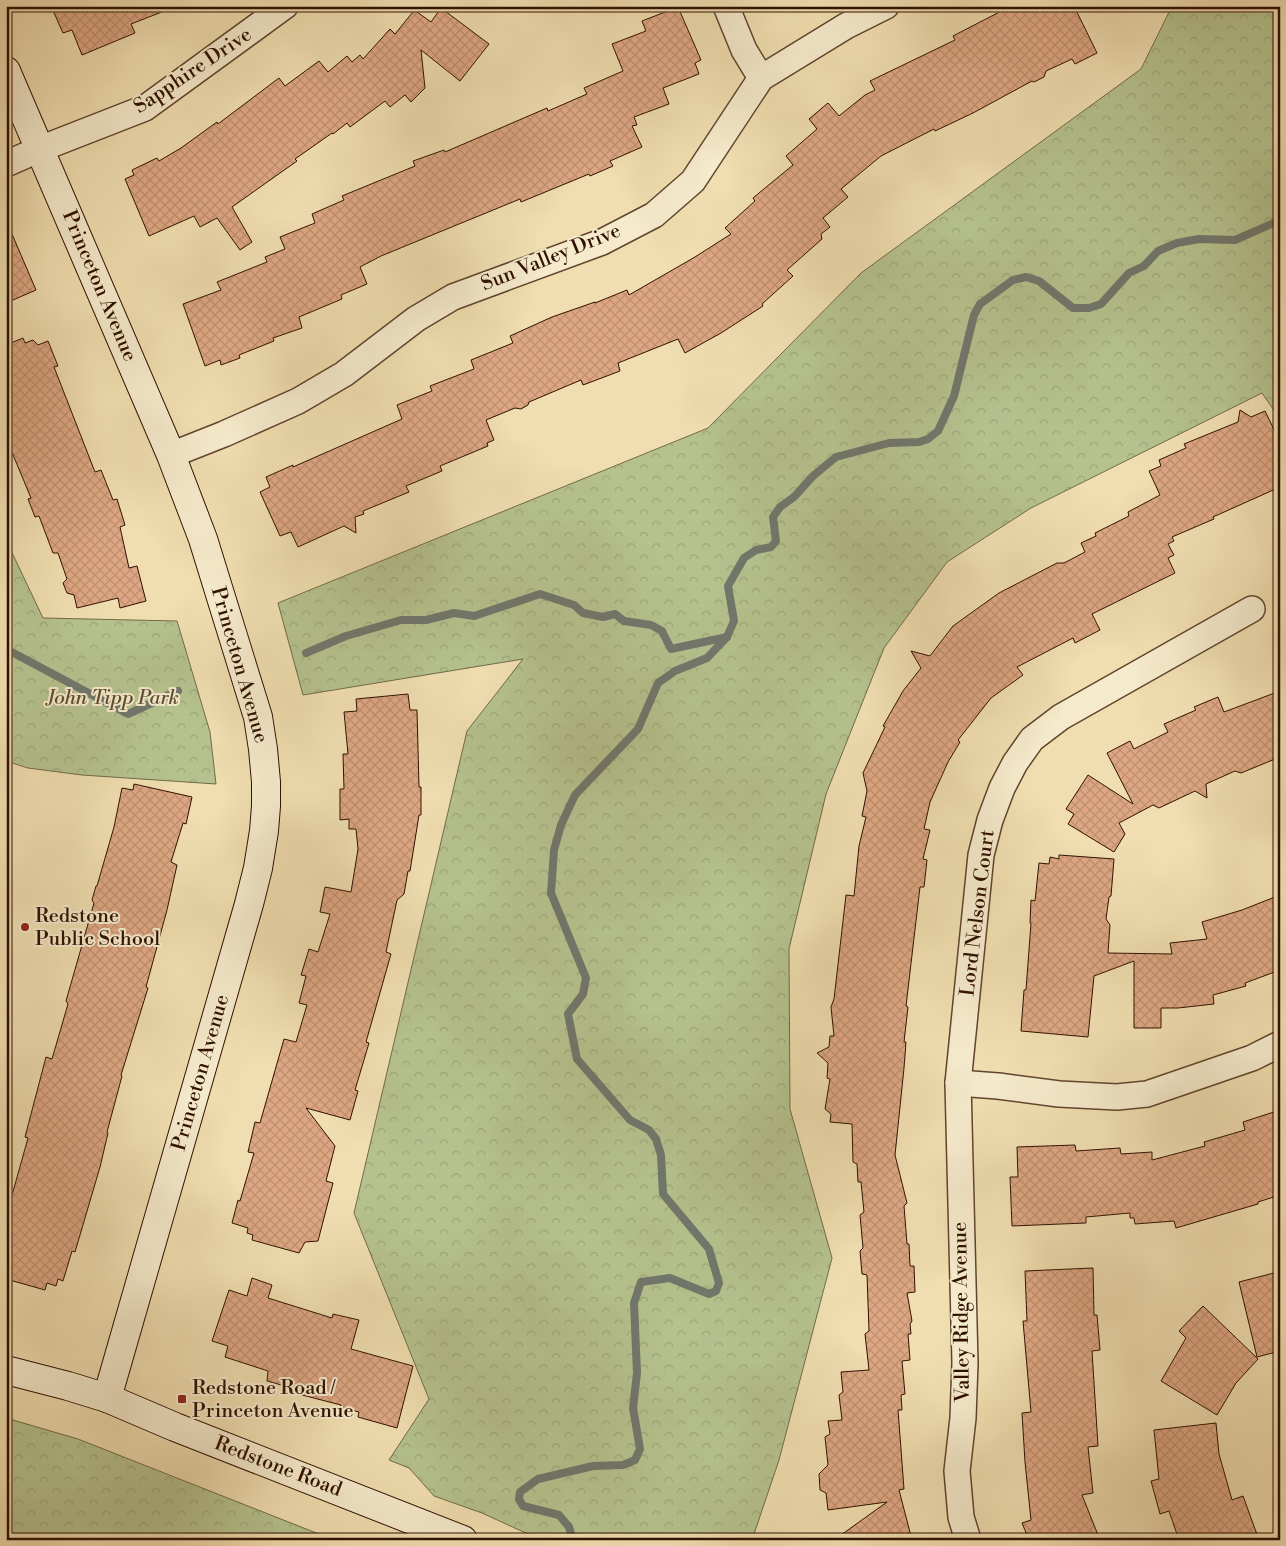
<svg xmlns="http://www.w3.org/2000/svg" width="1286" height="1546" font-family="'Libre Bodoni',serif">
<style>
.park{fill:url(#park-crowns);stroke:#726948}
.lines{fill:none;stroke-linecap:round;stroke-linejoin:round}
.stream{stroke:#71776c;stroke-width:8}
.building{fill:url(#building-cross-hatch);stroke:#301001}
.street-casing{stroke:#60442d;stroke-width:28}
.secondary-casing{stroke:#301001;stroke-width:30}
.street{stroke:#f5eacc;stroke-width:25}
.secondary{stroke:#f5eacc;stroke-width:28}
.poi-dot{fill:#8f2418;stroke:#f5eacc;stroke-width:2}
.labels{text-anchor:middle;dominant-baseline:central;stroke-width:4;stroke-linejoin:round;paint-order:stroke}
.street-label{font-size:20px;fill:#301001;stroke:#f5eacc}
.park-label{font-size:20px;font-style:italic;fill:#5f4e32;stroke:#f5eacc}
.poi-label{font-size:20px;fill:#301001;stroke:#f5eacc;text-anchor:start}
</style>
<defs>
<pattern id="park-crowns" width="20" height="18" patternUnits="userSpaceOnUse" patternTransform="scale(1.25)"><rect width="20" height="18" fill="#b5c28e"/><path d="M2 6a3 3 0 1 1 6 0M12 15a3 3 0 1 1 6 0" fill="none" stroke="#9ca679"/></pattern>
<pattern id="building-cross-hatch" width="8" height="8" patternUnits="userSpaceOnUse" patternTransform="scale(1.25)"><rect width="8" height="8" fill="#dea783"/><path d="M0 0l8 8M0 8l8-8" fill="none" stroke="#bf8f6f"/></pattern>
</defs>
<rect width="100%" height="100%" fill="#f0deb0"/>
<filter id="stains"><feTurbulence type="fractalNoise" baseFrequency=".004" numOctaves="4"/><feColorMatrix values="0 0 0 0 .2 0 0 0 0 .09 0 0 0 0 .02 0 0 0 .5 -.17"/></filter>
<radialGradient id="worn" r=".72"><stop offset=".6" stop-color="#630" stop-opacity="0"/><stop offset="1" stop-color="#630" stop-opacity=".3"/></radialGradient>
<g class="park">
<path d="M1172,6H1280V419L1262,393L1031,508L947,562L884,648L826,794L789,949L790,1109L832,1258L779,1460L752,1540H538L528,1534L482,1513L434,1496L409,1468L389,1460L429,1399L354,1213L467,731L523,659L303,695L278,603L708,428L861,273L1141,69Z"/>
<path d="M6,540L43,618L177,621L210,732L216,784L82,775L28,768L6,761Z"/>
<path d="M6,1418L78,1439L334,1540H6Z"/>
</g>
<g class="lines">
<g class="stream">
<path d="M6,649L128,714L178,691"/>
<path d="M306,653L346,636L401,620H426L454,613L474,616L540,594L574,605L583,613L603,617L615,614L624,621L651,625L662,631L671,649L727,637"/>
<path d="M573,1540L569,1527L559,1515L523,1506L519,1499L520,1492L538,1479L593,1466L623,1465L635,1460L640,1449L633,1408L637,1373L634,1303L641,1282L670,1278L709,1294L716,1291L719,1283L709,1249L663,1194L661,1155L656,1139L649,1130L630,1120L577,1059L568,1014L583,994L586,978L551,893L554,850L561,825L575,795L638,729L658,683L675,671L707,658L727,637L734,621L728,586L744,558L756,550L771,547L776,541L773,517L780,507L794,497L813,476L836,457L889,443L919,442L928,439L938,431L954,396L974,315L980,304L1013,280L1026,277L1039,281L1073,308H1089L1101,304L1129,273L1144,266L1158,251L1177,243L1199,239L1235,240L1276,222L1280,218"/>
</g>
</g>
<g class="building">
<path d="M51,6H172V8L131,24L135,33L82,55L72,30L63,33Z"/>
<path d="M1011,6H1074L1097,53L1075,64L1072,59L1046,71L1044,77L1034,82L1032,81L973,113L935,131L934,129L881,156L841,189L848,197L823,218L830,227L821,234L822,239L787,270L793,276L762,304L763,306L721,333L685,353L678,339L618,363L620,371L583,385L581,380L529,402L528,405L521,409L515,408L486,420L494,440L487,443L488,446L440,466L442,471L406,486L409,492L363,511L364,514L355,517L356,533L344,526L298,547L291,532L280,536L260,492L270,487L266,477L293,465V467L402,419L397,405L432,391L430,386L474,369L471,360L513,343L510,336L552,317L595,302V303L627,290L629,295L695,257L731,234L725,228L755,201L753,198L793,165L786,156L817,129L809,119L828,103L839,116L865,95L875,90L870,81L955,40L953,36Z"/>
<path d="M417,7V12L431,22L441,8L489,44L460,81L421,50L425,88L411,102L405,95L390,107L385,101L350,127L347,123L333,134L332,133L295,159L297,161L232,207L252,242L240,250L217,218L200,227L194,216L149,236L125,179L134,175L132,170L157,158L159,161L181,148L217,122L218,124L279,78L285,86L319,61L328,72L347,56L352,62L360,55L363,59L390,29L395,34Z"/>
<path d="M678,7L701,60L695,63L699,74L663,88L669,104L634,117L637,125L632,126L642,147L610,161L613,166L590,176L589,174L521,202L520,199L381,256L360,267L367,284L341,295L342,299L299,317L302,328L273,338L274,341L239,355L240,358L221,365L220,360L205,366L183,304L221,290L217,282L267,262L265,257L285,249L280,237L315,223L312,214L344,200L342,196L415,166L413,161L444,150L445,152L547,108L548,111L587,94L584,88L623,71L612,44L646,31L642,21Z"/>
<path d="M6,220L36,290L6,303Z"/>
<path d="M23,338L25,343L33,340L38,345L48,341L58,366L54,367L95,472L101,470L113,500L117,499L125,525L120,527L129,568L137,566L146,601L120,608L118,598L77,608L74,595L67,593L63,583L67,579L58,553H53L39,516L35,517L28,499L31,498L6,438V345Z"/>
<path d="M1240,410L1251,417L1265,411L1280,442V487L1213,517L1214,519L1172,537L1174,541L1168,544L1174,555L1168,558L1175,573L1092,614L1100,630L1075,643L1073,638L1017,667L1023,675L991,698L958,740L960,742L948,762L930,802L924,829L930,830L923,859L927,860L924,887H920L906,1006L908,1007L904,1042H906L904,1068L895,1155L907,1203L904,1206L907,1244H909L910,1266H914L915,1292L907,1293L912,1321L910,1324L911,1334H908L910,1360L902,1361L905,1394L901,1395L902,1410H898L904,1489L899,1490L912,1540H834L887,1502L828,1510L826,1493L820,1490L819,1474L828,1465L825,1437L830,1434L828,1421L842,1420L839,1395L843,1392L841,1372L869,1370L865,1334L869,1331L867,1275L862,1274L860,1251L863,1248L860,1215L864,1212L861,1182H858L857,1164L853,1162L852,1124L830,1122L831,1114L825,1109L830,1079L827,1078L828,1063L817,1053L829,1047L830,1036H834L831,1007L834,999L846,895L854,896L859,846L866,817L862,816L867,791L863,773L885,727L883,726L903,691L921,668L911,651L930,656L953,626L999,593L1057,563H1064L1085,552L1081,543L1096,536L1095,533L1129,516L1128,512L1160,495L1149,471L1161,466L1159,460L1186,448L1184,444L1238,422Z"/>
<path d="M1280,691V757L1241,773L1235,771L1206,784L1207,798L1195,791L1159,808L1153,805L1119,823L1125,834L1114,852L1068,824L1074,814L1066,809L1088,775L1133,804L1107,753L1130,741L1134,749L1168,732L1164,724L1196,710L1194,707L1218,697L1224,712Z"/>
<path d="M408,694L410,710H417L419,787H421V815H419L410,871H408L404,894L397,900L386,952L391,954L366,1042L369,1043L355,1090L358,1091L350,1120L306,1108L335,1146L326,1181L333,1183L318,1241L305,1242L299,1253L252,1240L253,1235L247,1233L248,1228L232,1223L238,1200L240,1201L254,1153L248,1152L255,1122L260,1123L284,1039L296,1042L307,1005L299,1003L306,976L301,975L309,949L318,952L330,914L320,912L325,887L351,892L358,849L356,829H349V819L340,820V789H344L343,754H348L344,712L357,711L356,699Z"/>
<path d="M134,784L192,797L186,824L183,823L171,862L177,865L167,910L146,987L148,988L121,1075L122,1076L107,1132L108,1133L100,1167L75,1252L72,1251L63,1281L58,1279L56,1286L47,1283L45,1290L6,1279V1206H9L28,1138L25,1137L46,1057L52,1059L68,1004L66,1001L94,903L92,900L96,886H97L114,827L122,788L133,790Z"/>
<path d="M1059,855L1114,859L1111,896L1109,897L1106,919L1110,925L1108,953L1172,954L1170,943L1207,939L1202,922L1242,910L1280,895V970L1245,983L1246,986L1213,995L1214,1004L1178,1008H1161V1028H1134V961L1094,976L1088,1037L1021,1031L1024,990H1026L1031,923H1030L1031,900L1035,901L1039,863L1049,864L1050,857L1059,859Z"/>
<path d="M1280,1110V1195L1258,1202V1204L1176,1228L1174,1221L1135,1224L1134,1218H1130V1213L1086,1217V1223L1012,1226L1010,1177H1018L1017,1147L1075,1145L1076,1151L1120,1148L1121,1154L1152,1152V1160L1205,1146L1204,1142L1245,1130L1243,1122Z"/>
<path d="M1093,1268L1094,1315H1097L1100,1350L1092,1351L1098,1446L1088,1447L1093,1493L1082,1495L1100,1540H1029L1022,1523L1031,1520L1025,1462L1022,1413L1031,1412L1023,1321H1027L1025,1271Z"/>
<path d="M1274,1273L1280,1297V1351L1257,1357L1239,1282Z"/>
<path d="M252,1278L272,1285L268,1298L332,1318L333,1314L359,1320L351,1349L413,1366L397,1428L358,1417L359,1412L340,1407L341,1405L302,1395L303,1391L267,1381L268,1371L225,1357L228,1346L212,1341L229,1290L247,1296Z"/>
<path d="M1203,1306L1258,1359L1236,1383L1217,1415L1161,1381L1186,1338L1179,1331Z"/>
<path d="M1216,1423L1219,1454L1232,1500L1243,1496L1259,1540H1179L1169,1511L1160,1514L1151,1481L1159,1479L1154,1430Z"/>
</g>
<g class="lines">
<defs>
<g id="street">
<path d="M726,6L744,50L761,78"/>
<path d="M6,164L40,149L145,108L285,6"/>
<path d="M171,455L224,434L298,401L344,374L416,319L453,297L602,242L654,215L693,181L761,78L846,26L886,6"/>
<path d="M958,1083L998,1086L1059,1094L1117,1097L1147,1094L1252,1058L1280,1044"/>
<path d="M968,1540L961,1517L957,1471L963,1418L965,1363L958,1083L981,855L990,820L1002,788L1015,763L1032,739L1061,717L1252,609"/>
</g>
<g id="secondary">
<path d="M6,71L171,455L203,539L258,717L263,749L266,782V806L264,831L258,868L249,904L107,1398"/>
<path d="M6,1370L68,1386L107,1398L175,1427L463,1540"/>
</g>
</defs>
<use href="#street" class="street-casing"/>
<use href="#secondary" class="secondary-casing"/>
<use href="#street" class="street"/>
<use href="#secondary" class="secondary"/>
</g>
<g class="poi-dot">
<circle cx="25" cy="927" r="5"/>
<rect x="177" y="1394" width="10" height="10" rx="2.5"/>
</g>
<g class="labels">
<g class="street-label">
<text transform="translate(193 71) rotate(-34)">Sapphire Drive</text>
<text transform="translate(551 258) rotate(-22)">Sun Valley Drive</text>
<text transform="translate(99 286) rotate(67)">Princeton Avenue</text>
<text transform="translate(239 665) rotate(74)">Princeton Avenue</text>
<text transform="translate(978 913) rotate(-83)">Lord Nelson Court</text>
<text transform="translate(201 1073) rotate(-74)">Princeton Avenue</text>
<text transform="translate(962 1312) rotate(-91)">Valley Ridge Avenue</text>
<text transform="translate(278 1467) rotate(21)">Redstone Road</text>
</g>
<g class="park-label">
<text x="113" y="698">John Tipp Park</text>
</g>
<g class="poi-label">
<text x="35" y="916">Redstone<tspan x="35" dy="23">Public School</tspan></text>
<text x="192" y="1388">Redstone Road /<tspan x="192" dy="23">Princeton Avenue</tspan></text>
</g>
</g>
<rect width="1286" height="1546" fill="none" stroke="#f0deb0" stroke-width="25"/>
<rect x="8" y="8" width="1271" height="1531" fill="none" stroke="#301001" stroke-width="2.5"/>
<rect x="12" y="12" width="1261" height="1521" fill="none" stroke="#301001"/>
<rect width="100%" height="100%" filter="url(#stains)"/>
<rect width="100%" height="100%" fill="url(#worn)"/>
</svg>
